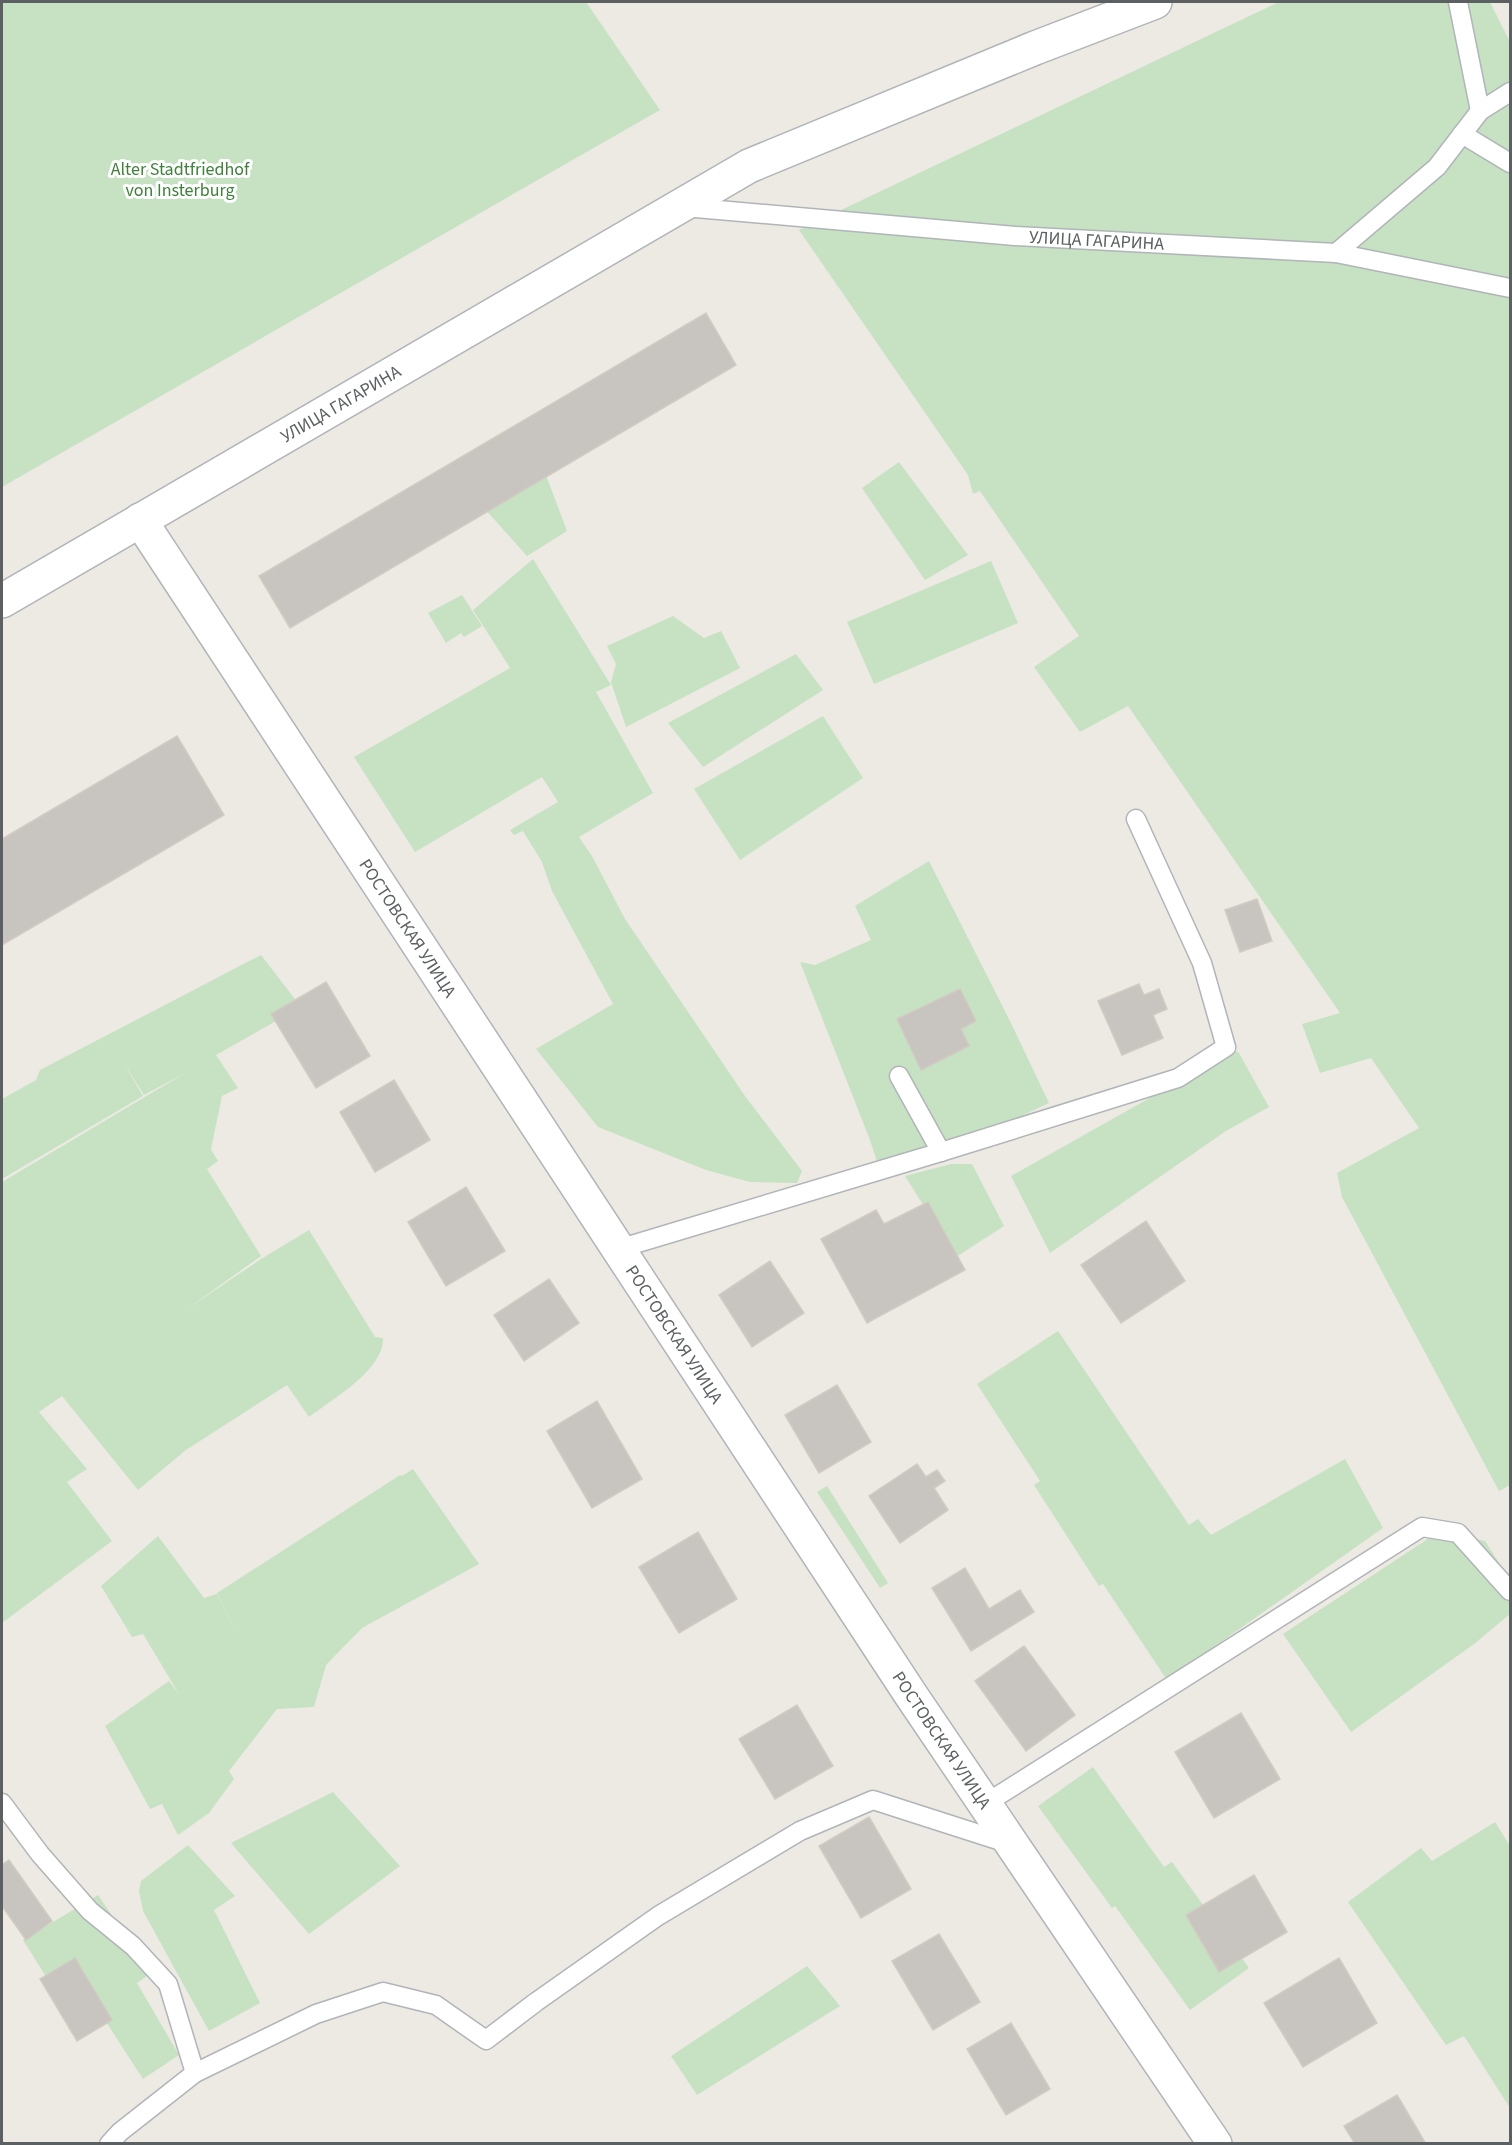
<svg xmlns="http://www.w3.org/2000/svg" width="1512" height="2145" font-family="'Source Sans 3',sans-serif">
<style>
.green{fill:#c6e2c2}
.building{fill:#c8c5c0;stroke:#d1cbc2;stroke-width:1.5}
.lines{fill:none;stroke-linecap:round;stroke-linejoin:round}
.service-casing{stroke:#b1b4b8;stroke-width:21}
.minor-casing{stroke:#b1b4b8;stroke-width:36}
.service{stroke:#fff;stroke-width:18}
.minor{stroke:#fff;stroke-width:33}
.labels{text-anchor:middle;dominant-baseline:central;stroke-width:6;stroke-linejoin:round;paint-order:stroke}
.park-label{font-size:18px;fill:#41813c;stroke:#fff}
.street-label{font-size:18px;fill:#5c6063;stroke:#fff}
</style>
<rect width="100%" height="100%" fill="#edeae4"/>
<g class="green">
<path d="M2,2H586L660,110L2,487Z"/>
<path d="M1279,2H1490L1510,42V1485L1499,1491L1342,1197L1337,1173L1419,1128L1371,1058L1320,1073L1302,1024L1340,1013L1128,706L1080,732L1034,667L1079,636L980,491L973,494L968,475L799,230Z"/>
<path d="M540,459L567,531L527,556L474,497Z"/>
<path d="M899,462L968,555L925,580L862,488Z"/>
<path d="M533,559L611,685L596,692L653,793L579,837L592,856L625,919L745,1096L802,1171L797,1183L750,1182L706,1170L598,1127L536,1049L613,1004L552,891L542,862L523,831L514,835L510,830L558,802L542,777L415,852L354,757L510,668L473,610Z"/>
<path d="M991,561L1018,623L874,684L847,622Z"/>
<path d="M462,595L482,626L464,637L461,633L446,643L428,613Z"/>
<path d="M673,616L704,638L721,631L740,668L626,727L611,682L616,664L607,646Z"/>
<path d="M796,654L823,690L703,767L668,723Z"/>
<path d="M823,716L863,778L740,860L694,789Z"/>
<path d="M929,861L1010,1021L1049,1103L974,1138L877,1162L870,1140L800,962L815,965L871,940L855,906Z"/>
<path d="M261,955L301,1007L216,1055L238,1088L222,1096L211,1149L218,1161L207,1169L261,1256L187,1309L261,1259L309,1230L375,1337L383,1338C384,1370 332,1399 309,1417L287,1385L186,1450L138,1490L62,1396L39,1412L87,1469L67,1482L112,1541L2,1623V1182L185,1073L144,1095L123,1062L143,1096L2,1179V1099L36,1080L40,1070Z"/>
<path d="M1235,1050L1239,1053L1269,1107L1226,1131L1050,1253L1011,1176Z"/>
<path d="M951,1164H972L1004,1226L956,1257L905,1176Z"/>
<path d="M1058,1331L1189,1525L1198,1519L1211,1535L1345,1459L1383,1528L1167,1680L1103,1584L1099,1586L1034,1485L1040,1481L977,1384Z"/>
<path d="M413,1469L479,1564L362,1628L326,1665L314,1707L277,1709L229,1771L234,1779L209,1813L178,1835L162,1804L150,1809L105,1726L169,1681L179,1694L143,1634L132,1637L101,1586L158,1536L204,1598L217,1594L237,1634L217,1593L400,1475L402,1476Z"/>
<path d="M827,1486L888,1583L880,1588L817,1492Z"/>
<path d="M1440,1531L1485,1541L1510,1580V1614L1474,1644L1351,1732L1283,1634Z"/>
<path d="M1093,1767L1164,1867L1172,1862L1249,1968L1190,2010L1115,1906L1112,1908L1038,1806Z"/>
<path d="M333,1792L400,1866L309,1934L231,1843Z"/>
<path d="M1495,1822L1510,1846V2108L1464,2036L1446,2045L1348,1902L1421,1848L1432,1861Z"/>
<path d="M188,1845L235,1896L214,1910L260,2003L209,2031L143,1911L139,1891L141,1881Z"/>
<path d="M98,1895L151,1973L137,1983L179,2055L143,2079L101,2014L77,2026L23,1940Z"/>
<path d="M807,1966L840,2006L697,2095L671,2056Z"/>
</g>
<g class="building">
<path d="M706,313L736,365L290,628L259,576Z"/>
<path d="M177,736L224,815L2,945V839Z"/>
<path d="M1257,899L1272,941L1240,952L1225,910Z"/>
<path d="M326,982L370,1056L316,1088L271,1014Z"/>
<path d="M1139,984L1144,995L1159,989L1167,1009L1153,1015L1163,1038L1122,1055L1098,1001Z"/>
<path d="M960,989L976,1021L961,1029L969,1046L921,1070L897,1019Z"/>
<path d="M394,1080L430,1140L375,1172L340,1112Z"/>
<path d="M466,1187L505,1251L446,1286L408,1222Z"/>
<path d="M928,1202L965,1270L867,1323L821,1239L876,1210L884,1224Z"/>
<path d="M1146,1221L1185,1281L1121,1323L1081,1265Z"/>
<path d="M770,1261L804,1313L752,1347L719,1295Z"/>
<path d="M549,1279L579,1323L524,1361L494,1315Z"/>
<path d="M837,1385L871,1442L819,1473L785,1415Z"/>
<path d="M597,1401L642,1479L592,1508L547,1431Z"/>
<path d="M917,1464L926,1477L937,1470L945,1481L934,1488L948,1510L900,1543L869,1496Z"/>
<path d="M698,1532L737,1599L679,1633L639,1567Z"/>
<path d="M965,1568L989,1609L1020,1590L1034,1612L971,1651L932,1588Z"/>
<path d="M1024,1646L1075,1715L1026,1751L975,1681Z"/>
<path d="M797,1705L833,1766L775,1799L739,1739Z"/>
<path d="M1241,1713L1280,1779L1214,1818L1175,1752Z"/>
<path d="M869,1817L911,1889L861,1918L819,1846Z"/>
<path d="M9,1860L52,1921L26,1940L2,1906V1865Z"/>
<path d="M1254,1875L1287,1932L1219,1972L1186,1915Z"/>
<path d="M939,1934L980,2002L933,2030L892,1961Z"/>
<path d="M75,1958L112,2020L77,2041L40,1979Z"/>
<path d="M1339,1958L1377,2023L1303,2067L1264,2003Z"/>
<path d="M1011,2023L1050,2089L1006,2115L967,2049Z"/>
<path d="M1397,2095L1426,2144H1355L1344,2126Z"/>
</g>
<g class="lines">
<defs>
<g id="service">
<path d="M1458,2L1480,111"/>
<path d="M1462,134L1510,163"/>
<path id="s1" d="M684,207L1015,236L1336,253L1510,288"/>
<path d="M1336,253L1437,167L1480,111L1510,92"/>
<path d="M899,1076L941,1152"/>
<path d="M618,1249L941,1152L1178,1078L1226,1047L1202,963L1136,819"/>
<path d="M2,1803L40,1854L90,1911L133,1946L168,1984L195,2073"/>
<path d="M985,1804L1422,1527L1458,1533L1510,1591"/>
<path d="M109,2144L120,2132L195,2073L316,2014L383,1992L436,2005L486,2040L536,2002L658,1916L800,1831L873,1800L1010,1844"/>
</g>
<g id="minor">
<path id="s2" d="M140,520L911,1695L1215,2144"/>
<path id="s3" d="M2,601L749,166L1035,48L1155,2"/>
</g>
</defs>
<use href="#service" class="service-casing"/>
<use href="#minor" class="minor-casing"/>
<use href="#service" class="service"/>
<use href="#minor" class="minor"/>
</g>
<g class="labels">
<g class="park-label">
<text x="180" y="169">Alter Stadtfriedhof<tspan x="180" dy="21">von Insterburg</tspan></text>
</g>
<g class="street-label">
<text stroke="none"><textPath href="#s1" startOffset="414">УЛИЦА ГАГАРИНА</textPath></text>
<text stroke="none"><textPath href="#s3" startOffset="392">УЛИЦА ГАГАРИНА</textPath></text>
<text stroke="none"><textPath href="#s2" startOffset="488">РОСТОВСКАЯ УЛИЦА</textPath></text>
<text stroke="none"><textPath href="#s2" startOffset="974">РОСТОВСКАЯ УЛИЦА</textPath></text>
<text stroke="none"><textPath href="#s2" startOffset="1460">РОСТОВСКАЯ УЛИЦА</textPath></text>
</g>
</g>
<rect width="1512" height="2145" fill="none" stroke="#5c6063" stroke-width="6"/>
</svg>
